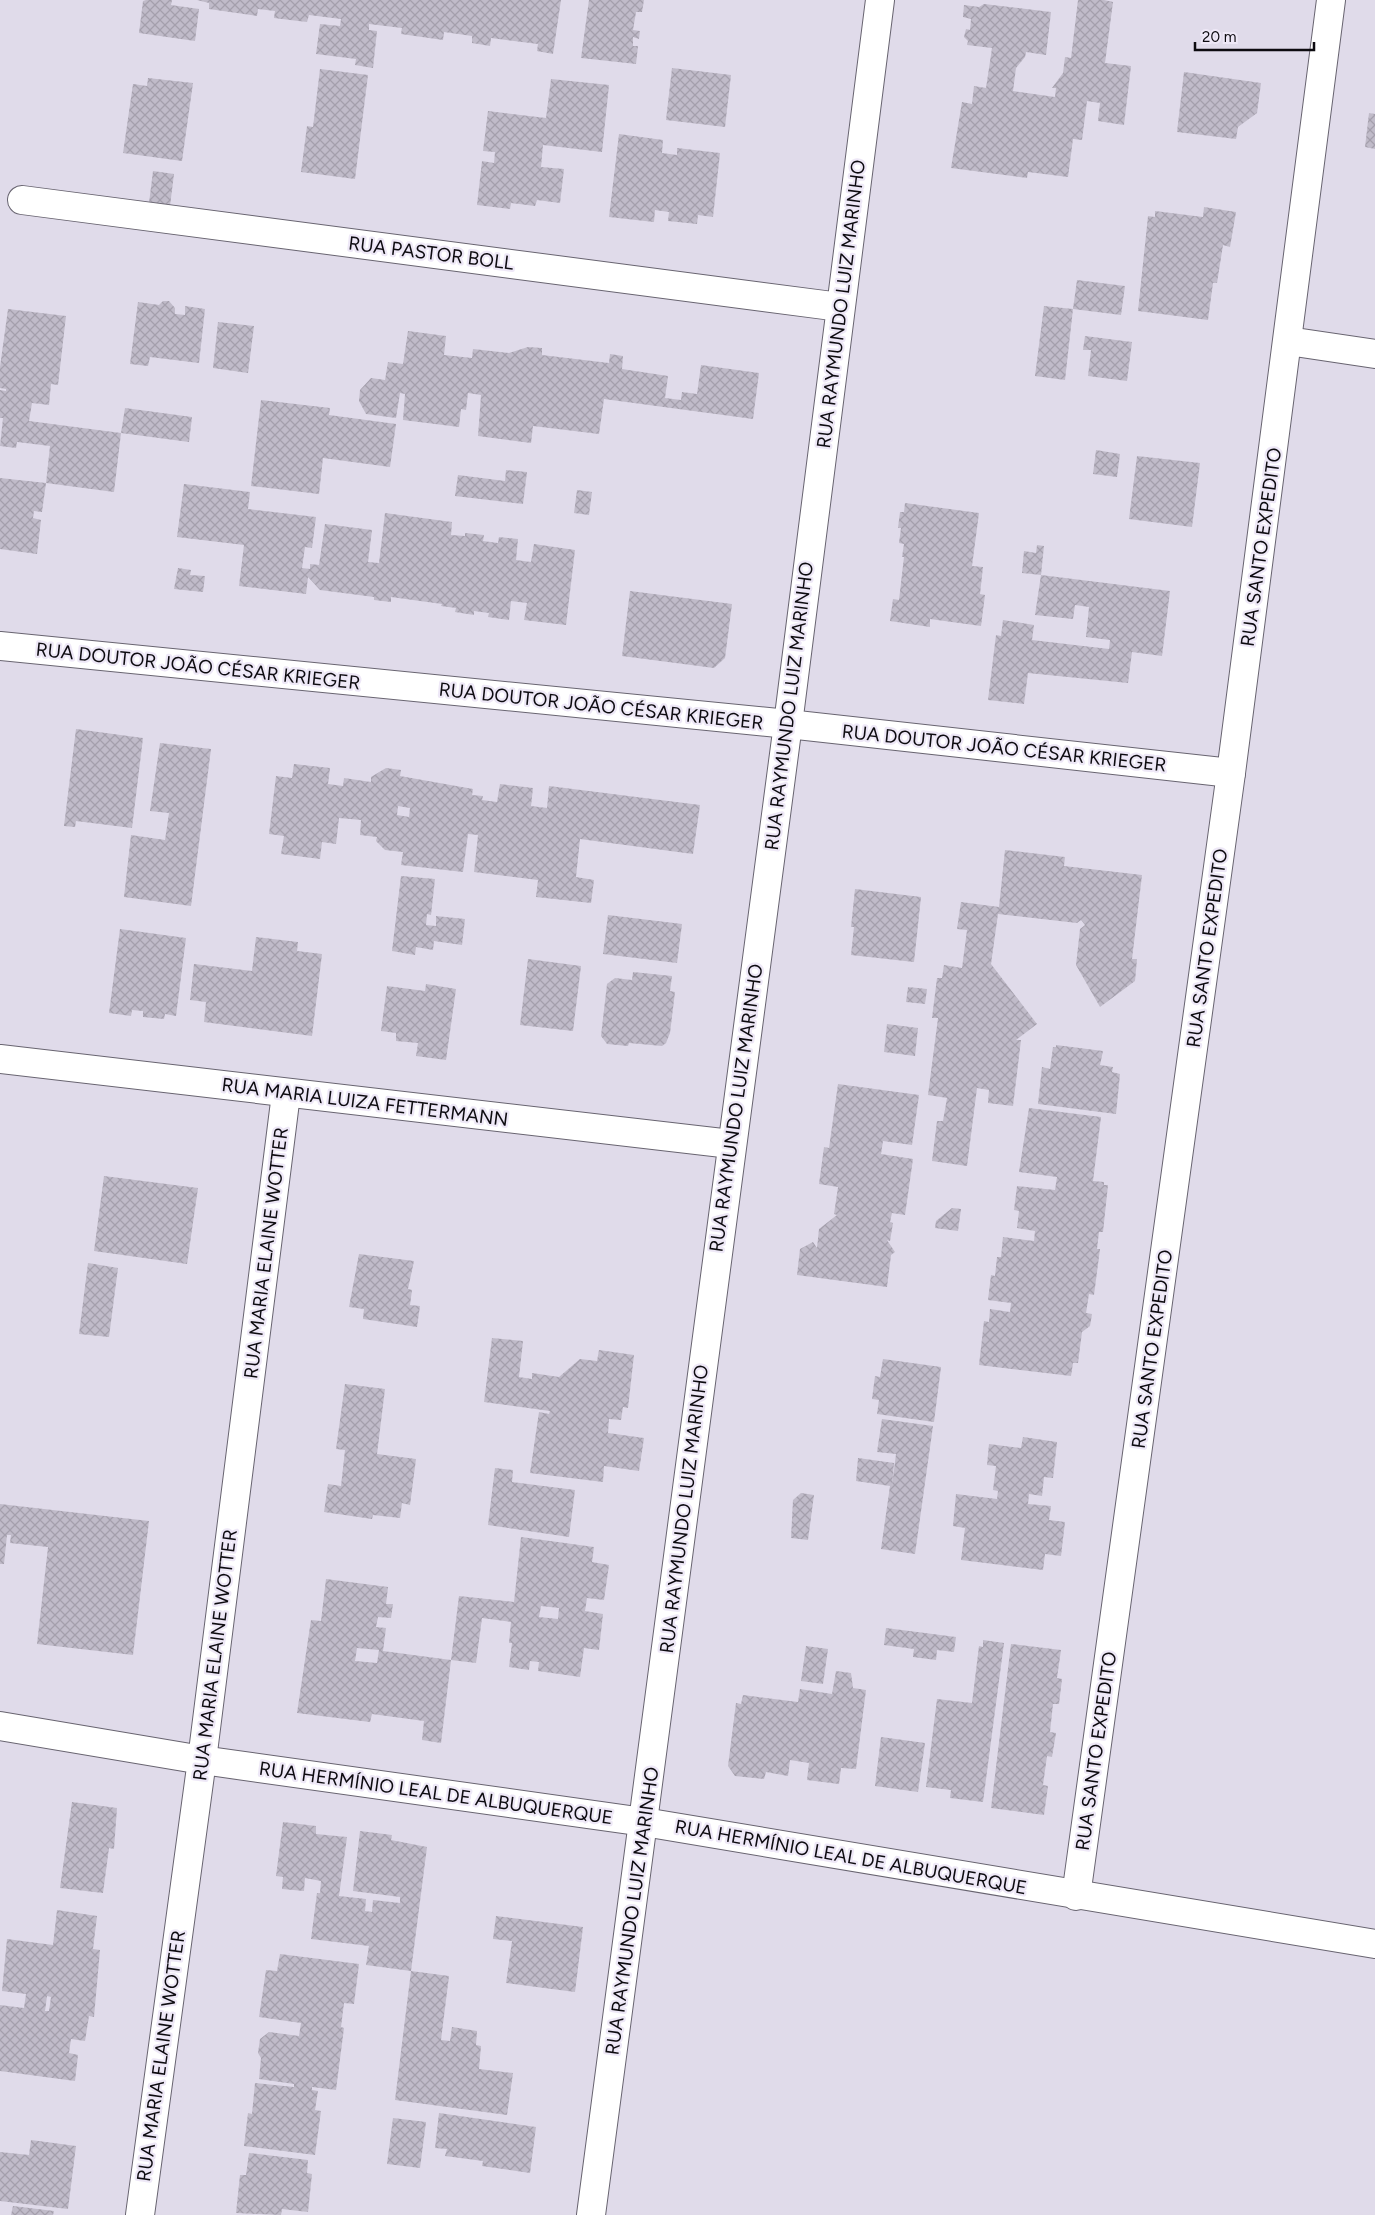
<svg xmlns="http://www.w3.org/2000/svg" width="1375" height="2215" font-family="Figtree,sans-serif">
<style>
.building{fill:url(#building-cross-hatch);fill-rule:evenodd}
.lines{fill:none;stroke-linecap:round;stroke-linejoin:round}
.street-casing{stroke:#686470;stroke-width:30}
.secondary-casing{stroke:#686470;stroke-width:30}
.street{stroke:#fff;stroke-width:28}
.secondary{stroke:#fff;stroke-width:28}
.labels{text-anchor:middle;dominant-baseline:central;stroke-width:4.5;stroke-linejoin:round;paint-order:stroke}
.street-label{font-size:19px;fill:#0d0b10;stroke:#eee8f7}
</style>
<defs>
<pattern id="building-cross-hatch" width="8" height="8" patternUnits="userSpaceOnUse" patternTransform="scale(1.25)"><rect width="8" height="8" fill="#c0bbc9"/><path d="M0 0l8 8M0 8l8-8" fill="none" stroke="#a49fac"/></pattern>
</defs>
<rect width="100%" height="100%" fill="#e0dbea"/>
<g class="building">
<path d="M146,0H172L171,5L199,9L195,41L139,33L143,1Z"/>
<path d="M197,0H561L553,54L537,51L538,44L491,38L490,46L472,43V36L444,32L443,40L401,34L402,28L369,24V30L377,31L373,68L355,65L356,59L316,54L320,24L340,26L341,19L309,15L307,22L290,20L274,18L275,11L258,9L257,16L209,9V3Z"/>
<path d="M589,0H644L642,12H636L633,30L640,31L639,39L633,37V46H638L636,64L581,58Z"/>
<path d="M1078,0H1104L1113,2L1105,63L1131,66L1124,125L1098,121L1100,103L1087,101L1082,140L1073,139L1068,177L1028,172L1027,178L951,168L962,102L972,104L974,86L986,88L992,48L967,45L968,41L964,37L966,29L970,30L971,19L963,17L964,5L979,7L984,4L1051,12L1046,55L1026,52L1025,57L1016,68L1013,91L1055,97L1056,88H1052L1063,73L1065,57L1071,58Z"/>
<path d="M672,68L731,75L725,127L666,120Z"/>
<path d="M320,69L368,75L355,179L301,172L307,126L313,127Z"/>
<path d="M1184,72L1261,83L1257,113L1238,127L1236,139L1177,132Z"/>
<path d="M148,78L193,83L182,161L123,153L133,84L147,86Z"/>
<path d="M551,79L609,85L602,152L543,145L541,167L564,169L560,203L537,200L535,206L511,203L510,209L477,205L482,161L494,163L495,152L483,151L488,111L546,118Z"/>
<path d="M1369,113L1375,114V149L1365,147Z"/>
<path d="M619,134L663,140L662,153L677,155V148L720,153L713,217L698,215L697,224L668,221L669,212L655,210L654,222L609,217Z"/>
<path d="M153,171L174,174L170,206L149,203Z"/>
<path d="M1204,207L1236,212L1230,247L1223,245L1217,283H1213L1208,320L1138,311L1148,216L1155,217V211L1203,217Z"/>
<path d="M1077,280L1125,286L1121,315L1073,309Z"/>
<path d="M163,301H169L175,308V314L185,315V306L205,309L199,363L150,357L148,366L130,364L138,302L159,305Z"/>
<path d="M1044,306L1073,309L1065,380L1035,376Z"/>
<path d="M8,309L66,316L58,385L51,384L49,405L32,403L29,421L121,433L114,492L46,483L50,446L17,442L16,448L0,446L3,418H0V390L6,391V389L0,388V367Z"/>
<path d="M218,322L254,326L248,373L213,368Z"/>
<path d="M408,331L446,336L444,355L472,358L473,349L509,353L528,347L542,348V355L609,363L610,354L623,356L622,369L668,376L665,398L681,400L682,392L697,394L701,365L759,373L753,419L604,399L599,434L533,426L531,443L478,436L481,395L468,393L466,410L461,409L459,427L403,420L405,394L400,393L396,418L366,414L359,401L360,390L371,378L385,380L388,362L403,364Z"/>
<path d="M1085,336L1132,342L1127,381L1088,376L1091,350H1083Z"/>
<path d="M261,400L330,408L329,415L396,424L390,467L323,458L319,494L251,486Z"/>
<path d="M125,408L192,417L189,442L121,433Z"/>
<path d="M1096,450L1120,454L1117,477L1093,474Z"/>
<path d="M1137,456L1200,463L1192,527L1129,519Z"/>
<path d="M506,470L527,472L523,504L455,496L458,475L505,481Z"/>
<path d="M0,478L46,483L42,512L34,511L33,518L41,520L37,554L0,549Z"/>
<path d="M184,484L250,492L248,509L316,517L312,548L305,547L302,568L310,569V564L319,565L325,524L372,530L368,562L379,563L385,513L452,522L451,535L465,536V533L484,535L483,541L498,543L499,537L518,539L516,560L531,562L534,544L575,550L566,625L524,620L527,603L511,601L509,620L488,617L489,613L474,611V615L455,612L456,608L441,606L442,604L391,597V602L374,600V597L320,590L308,577L306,594L239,586L244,545L177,537Z"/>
<path d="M577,490L592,492L589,515L574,513Z"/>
<path d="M905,503L979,513L972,566L983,567L980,594L985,595L981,626L930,619V627L890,621L893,599L899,600L904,557H902L904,544L899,543L901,528H898L900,512H904Z"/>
<path d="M1037,545L1044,546L1041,575L1022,573L1024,551L1036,553Z"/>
<path d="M178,568L191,570L190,575L205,576L203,592L174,589Z"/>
<path d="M1041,575L1170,591L1162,656L1132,652L1128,683L1028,673L1024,704L988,700L996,635L1001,636L1003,620L1034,625L1032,640L1109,649L1110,640L1086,637L1089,607L1075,605L1073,619L1035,615Z"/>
<path d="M630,591L732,604L725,658L714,668L622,656Z"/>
<path d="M76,729L143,738L132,828L76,821L75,827L64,826Z"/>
<path d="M160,743L211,749L191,906L124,897L131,835L165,840L169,813L150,811Z"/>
<path d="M294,764L330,768L328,784L343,786L344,778L371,782V777L386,768L401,770L400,776L473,789L472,795L483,796L482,800L497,802L500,784L533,788L531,806L547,808L549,786L700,805L693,854L580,839L576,877L594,880L591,903L536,897L538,880L474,872L478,835L468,834L463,872L401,865L403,852L385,850L376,841L377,837L360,835L361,820L339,818L336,844L322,842L320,859L281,854L284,836L269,834L276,776L292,778ZM398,806L410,808L409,817L397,815Z"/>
<path d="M1005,850L1065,857L1064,866L1142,875L1132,959H1137L1135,981L1100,1007L1076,965L1080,929L1085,925L1081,920L1077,923L998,914L991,964L1037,1024L1016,1040H1021L1013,1106L988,1103L989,1090L977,1088L967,1166L932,1161L937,1121H943L947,1098L928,1095L938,1018H932L937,978H942L944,965L962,968L967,930L957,929L961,902L999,907Z"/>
<path d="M401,876L435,879L431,915L427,914L426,925L436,926V916L465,919L462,945L434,941L433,950L416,947L415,955L392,951Z"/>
<path d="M855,889L921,897L914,962L851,955L854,927H851Z"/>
<path d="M608,915L682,924L677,963L603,954Z"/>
<path d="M120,929L186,938L176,1016L165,1014L164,1019L143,1017V1011L132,1010L131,1016L109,1013Z"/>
<path d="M256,937L298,942L297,951L322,954L312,1036L204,1022L206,1002L190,1000L194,964L252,971Z"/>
<path d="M528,959L581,966L573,1031L520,1025Z"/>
<path d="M633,972L672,976L670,991L675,992L670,1033L666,1043L662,1046L629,1043L628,1046L607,1044L601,1036L607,984L615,978L632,980Z"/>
<path d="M426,984L456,989L446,1060L416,1056L418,1043L396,1041V1033L381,1031L387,986L425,991Z"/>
<path d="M908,987L927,989L925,1004L906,1002Z"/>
<path d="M887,1024L918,1028L915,1056L884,1052Z"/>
<path d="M1056,1045L1103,1051L1100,1065L1113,1067L1112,1072L1120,1074L1116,1114L1038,1104L1042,1067L1050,1069L1053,1047H1056Z"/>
<path d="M838,1084L919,1095L912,1145L883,1141L881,1154L913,1159L905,1215L892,1213L890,1222L893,1223L890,1241L887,1240L895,1252L891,1255L887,1287L797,1275L800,1249L813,1242L817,1248L819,1229L837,1215L834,1214L838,1187L819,1184L824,1147L829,1148Z"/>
<path d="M1029,1108L1101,1117L1093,1181L1104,1182V1185H1108L1103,1232H1099L1097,1249H1100L1094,1295L1089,1294L1086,1313L1092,1314L1090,1326L1082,1332L1078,1363H1073L1071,1376L979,1365L984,1321L989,1322L990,1309L1010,1312L1011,1303L988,1300L991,1275L995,1276L997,1257H1001L1003,1237L1034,1241L1035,1231L1017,1228L1019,1211L1014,1210L1017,1186L1055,1190L1057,1177L1019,1172Z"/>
<path d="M104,1176L198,1188L187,1264L94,1251Z"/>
<path d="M952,1208L961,1209L958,1231L935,1228L936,1221Z"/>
<path d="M359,1254L414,1261L408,1289L412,1290L410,1305L420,1306L417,1327L363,1319L364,1309L349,1307Z"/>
<path d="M88,1263L118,1268L109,1337L79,1334Z"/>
<path d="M492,1338L523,1341L519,1377L532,1379V1373L559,1377L580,1359L597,1361L599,1350L634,1355L628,1408L623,1407L621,1420L609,1419L608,1433L644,1438L639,1471L604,1466L603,1482L530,1473L539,1412L549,1414L550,1411L484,1402Z"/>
<path d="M883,1359L941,1367L934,1422L877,1414L879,1400L872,1399L875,1376L880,1377Z"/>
<path d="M345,1384L385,1389L377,1454L416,1459L410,1505L402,1503L400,1518L373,1515L372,1519L324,1512L328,1484L341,1486L345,1450L336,1449Z"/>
<path d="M882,1419L933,1426L915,1554L881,1549L890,1486L856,1481L858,1458L894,1463L892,1486L896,1454L877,1452Z"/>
<path d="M1023,1437L1057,1442L1053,1478L1044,1477L1042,1496L1029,1494L1028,1504L1051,1506L1049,1520L1065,1522L1061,1556L1045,1554L1043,1570L961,1560L965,1528L953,1526L956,1494L997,1499L998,1491L993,1490L996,1466L987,1465L989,1444L1021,1448Z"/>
<path d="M495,1468L513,1470L512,1482L575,1490L569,1537L488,1525Z"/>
<path d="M801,1493L814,1495L808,1540L791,1538L793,1500Z"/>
<path d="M0,1504L149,1521L133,1655L37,1644L48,1547L10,1543L11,1535H7L4,1564H0Z"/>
<path d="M521,1537L594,1547L592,1562L609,1565L604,1600L587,1598L585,1611L603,1614L599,1650L584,1648L580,1677L538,1671L539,1662L530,1661L529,1670L509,1667L512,1643H509L511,1622L482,1618L476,1663L451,1660L459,1596L514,1602ZM541,1606L559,1608L558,1619L539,1617Z"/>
<path d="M326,1579L388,1587L386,1604H393L391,1618L378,1617L376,1627L386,1628L383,1651L451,1660L441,1743L422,1740L424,1721L372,1714L370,1722L297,1713L311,1620L321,1621ZM357,1648L379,1650L377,1663L355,1661Z"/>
<path d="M886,1628L956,1637L954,1652L937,1650L936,1660L913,1657L914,1649L884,1645Z"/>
<path d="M983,1640L1004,1643L983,1802L950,1798L951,1790L926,1787L937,1699L972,1703L979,1646L983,1647Z"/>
<path d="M1011,1644L1061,1650L1057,1678L1062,1679L1059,1704H1053L1050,1732L1056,1733L1052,1757L1047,1756L1043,1785L1048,1786L1044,1815L991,1808Z"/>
<path d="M806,1646L828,1649L823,1684L801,1681Z"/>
<path d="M836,1671L851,1673L853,1688L866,1690L856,1769L841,1768L839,1784L807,1780L809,1763L790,1760L788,1776L766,1772L764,1779L735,1776L728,1766L736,1703L741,1704L743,1695L798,1702L800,1689L832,1694Z"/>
<path d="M881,1737L925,1743L918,1792L875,1786Z"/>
<path d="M72,1802L117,1808L114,1849L109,1848L103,1893L60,1888Z"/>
<path d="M283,1822L316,1826V1834L347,1837L339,1896L366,1899L365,1911L372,1912L373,1900L400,1903V1897L353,1891L360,1831L392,1835L391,1840L427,1847L411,1971L366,1965L369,1946L311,1939L317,1893H320L321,1881L305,1878L304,1891L282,1889L283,1877L276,1876Z"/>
<path d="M57,1910L97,1916L93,1949L100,1950L94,2017L89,2016L85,2041L71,2039L69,2053L78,2055L75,2081L0,2071V2005L24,2008L26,1994L2,1991L7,1939L53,1945ZM47,1996L51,1997L49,2011H45Z"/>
<path d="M496,1916L583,1927L575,1992L506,1983L512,1941L493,1939Z"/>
<path d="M280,1954L359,1964L354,2004L344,2003L341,2027L344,2028L336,2090L312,2087V2090L318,2091L315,2110L321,2111L315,2155L244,2146L248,2113L252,2114L255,2083L294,2087V2084L259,2079L261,2058L258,2053L260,2039L269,2032L299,2036L301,2023L259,2017L266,1970L277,1971Z"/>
<path d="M411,1971L449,1976L441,2040L450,2041L452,2027L477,2031L476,2045L481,2046L479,2069L513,2073L507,2115L395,2100Z"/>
<path d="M439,2113L536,2127L530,2173L482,2166L483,2161L445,2156L447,2149L435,2148Z"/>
<path d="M393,2118L426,2122L420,2168L387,2164Z"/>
<path d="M31,2140L76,2146L68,2209L0,2201V2152L29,2155Z"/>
<path d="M249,2153L308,2160L307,2173L312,2174L308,2212L282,2209L281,2215L236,2213L240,2175H246Z"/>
<path d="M13,2206L54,2211L53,2215H11Z"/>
</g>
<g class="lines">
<defs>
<g id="street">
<path d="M22,200L840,307"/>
<path d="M1288,341L1375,354"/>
<path d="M0,646L788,724L1231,773"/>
<path d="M0,1059L731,1144"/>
<path d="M0,1726L202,1760L644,1822L1375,1944"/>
<path d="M1076,1896L1231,773L1331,0"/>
<path d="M140,2215L202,1760L286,1094"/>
</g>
<path id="secondary" d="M591,2215L788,724L880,0"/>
</defs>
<use href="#street" class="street-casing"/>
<use href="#secondary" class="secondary-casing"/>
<use href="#street" class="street"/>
<use href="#secondary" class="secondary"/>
</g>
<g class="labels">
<g class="street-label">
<text transform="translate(431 253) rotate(7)">RUA PASTOR BOLL</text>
<text transform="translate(841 304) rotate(-83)">RUA RAYMUNDO LUIZ MARINHO</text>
<text transform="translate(1261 547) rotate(-82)">RUA SANTO EXPEDITO</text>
<text transform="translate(198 666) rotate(6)">RUA DOUTOR JOÃO CÉSAR KRIEGER</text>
<text transform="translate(601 706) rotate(6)">RUA DOUTOR JOÃO CÉSAR KRIEGER</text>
<text transform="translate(789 706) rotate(-83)">RUA RAYMUNDO LUIZ MARINHO</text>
<text transform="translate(1004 748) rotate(6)">RUA DOUTOR JOÃO CÉSAR KRIEGER</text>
<text transform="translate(1207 948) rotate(-82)">RUA SANTO EXPEDITO</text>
<text transform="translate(365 1102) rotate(7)">RUA MARIA LUIZA FETTERMANN</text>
<text transform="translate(736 1108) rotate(-82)">RUA RAYMUNDO LUIZ MARINHO</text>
<text transform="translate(266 1253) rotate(-83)">RUA MARIA ELAINE WOTTER</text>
<text transform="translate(1152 1349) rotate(-82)">RUA SANTO EXPEDITO</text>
<text transform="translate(684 1509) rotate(-83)">RUA RAYMUNDO LUIZ MARINHO</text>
<text transform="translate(215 1655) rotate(-83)">RUA MARIA ELAINE WOTTER</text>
<text transform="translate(1096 1751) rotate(-82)">RUA SANTO EXPEDITO</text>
<text transform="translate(436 1793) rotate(8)">RUA HERMÍNIO LEAL DE ALBUQUERQUE</text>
<text transform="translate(851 1857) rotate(10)">RUA HERMÍNIO LEAL DE ALBUQUERQUE</text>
<text transform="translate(632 1911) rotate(-82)">RUA RAYMUNDO LUIZ MARINHO</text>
<text transform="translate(161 2056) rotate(-82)">RUA MARIA ELAINE WOTTER</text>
</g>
</g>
<path d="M1195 42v8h119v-8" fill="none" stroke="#0d0b10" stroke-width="2.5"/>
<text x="1202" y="42" font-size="15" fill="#0d0b10" stroke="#eee8f7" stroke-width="4" paint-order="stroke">20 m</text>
</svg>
